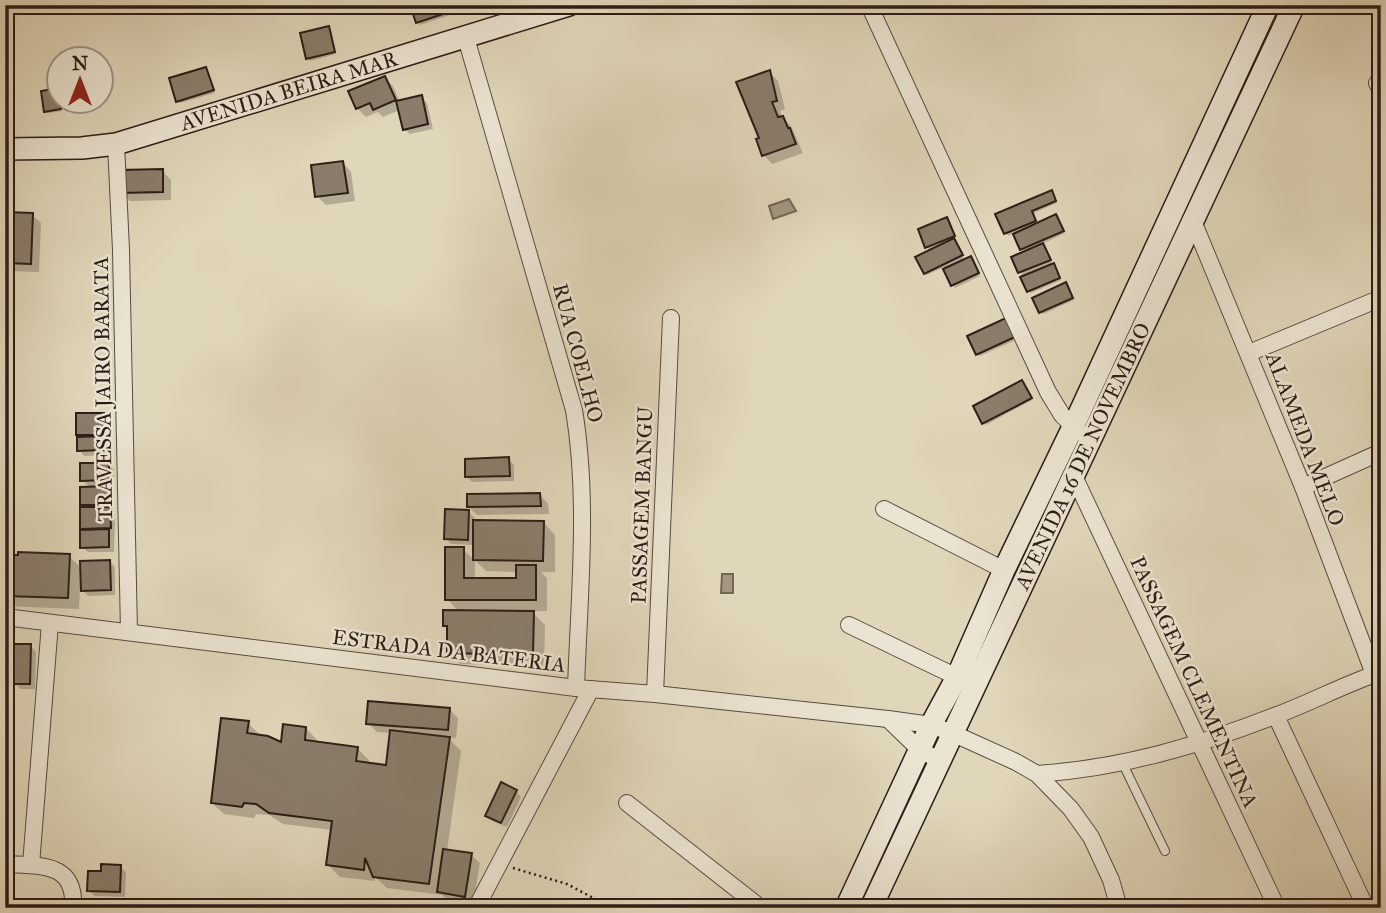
<svg xmlns="http://www.w3.org/2000/svg" width="1386" height="913" font-family="'IM FELL Great Primer',serif">
<style>
.water{fill:#a39782;stroke:#736657;stroke-width:2}
.shadow{fill:#0003;fill-rule:evenodd}
.building{fill:#8a7d6b;stroke:#2c1d17;stroke-width:2}
.lines{fill:none;stroke-linecap:round;stroke-linejoin:round}
.lane-casing{stroke:#594b40;stroke-width:10}
.street-casing{stroke:#594b40;stroke-width:18}
.secondary-casing{stroke:#2c1d17;stroke-width:24}
.path{stroke:#2c1d17;stroke-width:2.5;stroke-dasharray:2 3.5;stroke-linecap:butt}
.lane{stroke:#ebe4d2;stroke-width:8}
.street{stroke:#ebe4d2;stroke-width:16}
.secondary{stroke:#ebe4d2;stroke-width:21}
.labels{text-anchor:middle;dominant-baseline:central;stroke-width:5;stroke-linejoin:round;paint-order:stroke}
.street-label{font-size:21px;fill:#2c1d17;stroke:#ebe4d2}
</style>
<rect width="100%" height="100%" fill="#e0d6b9"/>
<filter id="stains"><feTurbulence type="fractalNoise" baseFrequency=".00286" numOctaves="4"/><feColorMatrix values="0 0 0 0 .2 0 0 0 0 .09 0 0 0 0 .02 0 0 0 .5 -.17"/></filter>
<radialGradient id="worn" r=".72"><stop offset=".6" stop-color="#630" stop-opacity="0"/><stop offset="1" stop-color="#630" stop-opacity=".3"/></radialGradient>
<g class="water">
<path d="M789,199L796,211L773,219L769,206Z"/>
<path d="M722,574H733V593H721Z"/>
</g>
<g class="shadow">
<path d="M412,5H450L453,14L420,25Z"/>
<path d="M328,28L336,54L310,61L308,58Z"/>
<path d="M206,69L215,93L180,103L178,101Z"/>
<path d="M769,72L778,81L785,109L780,111L782,117L791,126L803,153L772,164L764,155Z"/>
<path d="M385,78L393,86L400,102L421,97L427,103L433,129L410,134L404,129L400,110L383,117L378,112L366,117L357,108Z"/>
<path d="M57,90L62,111L48,113L45,111Z"/>
<path d="M343,163L351,172L355,201L326,205L317,196Z"/>
<path d="M162,171L171,180V200L130,201L121,192Z"/>
<path d="M1053,194L1057,203L1034,213L1038,225L1056,216L1065,233L1042,244L1061,280L1031,293L1013,258L1025,253L1014,233L1008,236L1006,233L998,215Z"/>
<path d="M5,214L32,215L41,223L39,272L5,271Z"/>
<path d="M947,219L956,238L953,239L965,261L973,260L980,276L955,288L944,267L927,275L925,273L931,251L927,247Z"/>
<path d="M1068,286L1074,300L1043,314L1040,312Z"/>
<path d="M1008,319L1018,339L980,356L978,354Z"/>
<path d="M1024,385L1032,400L986,425L984,423Z"/>
<path d="M103,414L109,420L110,455L84,456L79,450L81,438L78,435Z"/>
<path d="M508,459L514,465V481L472,482L467,477Z"/>
<path d="M108,465L114,470V485H106L114,493V509L111,510L115,514L114,552H88L82,547V509H86L82,505L91,488L82,480Z"/>
<path d="M540,495L548,504L549,514L477,515L468,506Z"/>
<path d="M468,512L474,517V522L544,523L555,535V572H541L547,578V611H531L545,625L544,666L460,664L448,652L449,630L445,625L459,612L447,599L463,549L474,560L475,545L451,544L446,538ZM475,560L486,571L518,572V579H475Z"/>
<path d="M69,556L82,569L109,561L115,567V595L88,596L80,588L79,609L5,606V557Z"/>
<path d="M30,646L36,652L35,689H20L15,683Z"/>
<path d="M5,653L7,654L6,691H5Z"/>
<path d="M449,709L458,718L456,738L447,737L461,751L447,851L471,855L480,863L473,904L447,900L442,895L387,888L375,877V881L340,877L328,865L332,830L283,824L269,815L256,814L254,818L224,814L212,803L248,723L260,735L282,744L306,728L317,740V743L357,748L369,760L368,764L387,767L391,733L377,732L368,723Z"/>
<path d="M516,791L521,797L507,827L492,821L487,815Z"/>
<path d="M120,867L126,872L125,897L95,896L89,891L103,873Z"/>
</g>
<g class="building">
<path d="M410,5H450L452,11L416,23Z"/>
<path d="M329,26L335,52L306,59L300,33Z"/>
<path d="M206,67L214,90L176,102L169,78Z"/>
<path d="M770,70L777,101L772,102L778,117L783,116L788,128H790L796,144L762,156L756,139L759,138L736,82Z"/>
<path d="M385,76L396,100L373,110L370,103L356,109L348,91Z"/>
<path d="M58,88L61,109L44,112L41,91Z"/>
<path d="M422,95L428,124L403,130L396,101Z"/>
<path d="M343,161L348,193L315,197L311,165Z"/>
<path d="M163,169V192L120,193L119,170Z"/>
<path d="M1052,190L1056,201L1032,211L1036,221L1004,234L995,214Z"/>
<path d="M5,212L33,213L31,264L5,263Z"/>
<path d="M1056,214L1064,231L1020,250L1013,234Z"/>
<path d="M947,217L955,236L925,248L918,229Z"/>
<path d="M954,238L963,255L924,274L915,257Z"/>
<path d="M1043,243L1051,260L1018,273L1011,257Z"/>
<path d="M971,256L979,273L951,286L943,269Z"/>
<path d="M1054,263L1060,278L1027,292L1020,277Z"/>
<path d="M1066,282L1073,298L1039,313L1032,298Z"/>
<path d="M1008,317L1017,336L976,355L967,336Z"/>
<path d="M1022,380L1032,398L982,424L973,406Z"/>
<rect x="76" y="413" width="28" height="22"/>
<path d="M104,436L105,450L77,451V437Z"/>
<path d="M509,457L510,476L465,477V459Z"/>
<path d="M80,463H109V480L80,481Z"/>
<path d="M109,486L110,505H80V487Z"/>
<path d="M540,493L541,506L467,507V494Z"/>
<path d="M80,507H110L111,528L80,529Z"/>
<path d="M445,509L469,510L468,540L444,539Z"/>
<path d="M473,520L544,521L543,561L473,560Z"/>
<path d="M109,529V547L80,548V530Z"/>
<path d="M445,547H464V578H516V565H536V600H445Z"/>
<path d="M18,552L70,554L68,598L5,596V555H18Z"/>
<path d="M110,560L111,590L81,591L80,561Z"/>
<path d="M443,610L534,611L533,655L447,653V626H443Z"/>
<path d="M14,644H31L30,684H13Z"/>
<path d="M368,701L450,708L448,730L366,724Z"/>
<path d="M221,718L249,721L247,733L268,736L281,742L283,724L306,727L305,740L358,747L356,761L386,765L390,730L450,737L429,884L373,877L365,858L364,870L326,865L332,821L269,813L256,804L244,803L242,807L211,803Z"/>
<path d="M501,782L517,790L501,823L485,816Z"/>
<path d="M443,849L472,853L465,897L437,892Z"/>
<path d="M101,864L121,865L120,892L87,891L88,871H101Z"/>
</g>
<g class="lines">
<defs>
<path id="lane" d="M1123,764L1165,851"/>
<g id="street">
<path d="M869,5L1048,392L1062,415L1079,432"/>
<path d="M466,38L574,410C589,500 579,597 576,688"/>
<path d="M1377,83L1381,91"/>
<path d="M116,144L121,250L129,632"/>
<path d="M1193,221L1303,487L1374,674"/>
<path d="M1249,353L1381,298"/>
<path d="M1073,474L1277,908"/>
<path d="M1303,487L1381,452"/>
<path d="M884,509L1004,570"/>
<path d="M5,617L576,688L655,694L888,719L931,725L952,733L1016,762L1037,774L1071,809L1091,837L1111,880L1119,908"/>
<path d="M849,625L957,677"/>
<path d="M655,694L671,318"/>
<path d="M1276,716L1366,908"/>
<path d="M888,719L920,750L939,760"/>
<path d="M1037,774C1122,768 1198,746 1277,715C1312,702 1345,684 1381,672"/>
<path d="M627,803L761,908"/>
<path d="M5,864C41,866 76,862 73,908"/>
<path d="M31,865L50,623"/>
<path d="M476,908L591,689"/>
</g>
<g id="secondary">
<path id="s1" d="M5,149L82,148L116,144L569,5"/>
<path d="M846,908L931,725L957,677L1004,570L1073,427L1268,5"/>
<path id="s2" d="M871,908L1294,5"/>
</g>
</defs>
<use href="#lane" class="lane-casing"/>
<use href="#street" class="street-casing"/>
<use href="#secondary" class="secondary-casing"/>
<path class="path" d="M513,868L567,884L612,908"/>
<use href="#lane" class="lane"/>
<use href="#street" class="street"/>
<use href="#secondary" class="secondary"/>
</g>
<g class="labels">
<g class="street-label">
<text stroke="none"><textPath href="#s1" startOffset="292">AVENIDA BEIRA MAR</textPath></text>
<text transform="translate(578 353) rotate(75)">RUA COELHO</text>
<text transform="translate(103 389) rotate(-91)">TRAVESSA JAIRO BARATA</text>
<text transform="translate(1305 439) rotate(69)">ALAMEDA MELO</text>
<text stroke="none"><textPath href="#s2" startOffset="499">AVENIDA 16 DE NOVEMBRO</textPath></text>
<text transform="translate(642 505) rotate(-88)">PASSAGEM BANGU</text>
<text transform="translate(449 651) rotate(7)">ESTRADA DA BATERIA</text>
<text transform="translate(1194 682) rotate(65)">PASSAGEM CLEMENTINA</text>
</g>
</g>
<rect width="1386" height="913" fill="none" stroke="#e0d6b9" stroke-width="28"/>
<rect x="7" y="7" width="1372" height="899" fill="none" stroke="#2c1d17" stroke-width="3.5"/>
<rect x="14" y="14" width="1358" height="885" fill="none" stroke="#2c1d17" stroke-width="2"/>
<g transform="translate(80 80)"><circle r="33" fill="#ebe4d2" stroke="#9f9487" stroke-width="2"/>
<path d="M0-5L12 26L0 18L-12 26Z" fill="#8f2418"/>
<text y="-10" font-size="19" font-weight="bold" text-anchor="middle" fill="#2c1d17">N</text>
</g>
<rect width="100%" height="100%" filter="url(#stains)"/>
<rect width="100%" height="100%" fill="url(#worn)"/>
</svg>
